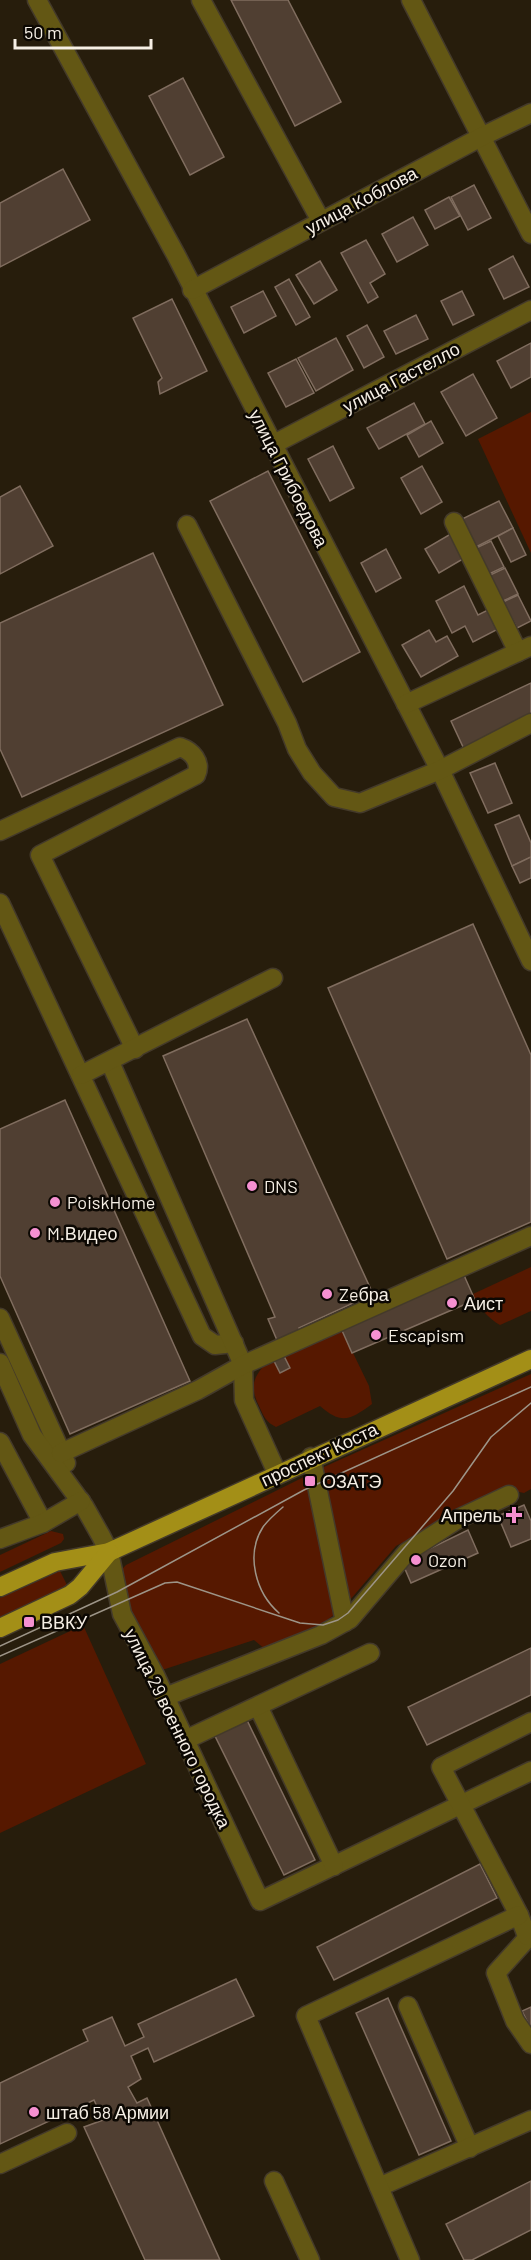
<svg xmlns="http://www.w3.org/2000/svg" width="531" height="2260" font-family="Barlow,sans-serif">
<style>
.green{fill:#561800}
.building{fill:#503f32;stroke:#806d5f;stroke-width:1.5}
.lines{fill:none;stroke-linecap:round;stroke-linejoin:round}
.minor-casing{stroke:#443a2a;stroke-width:21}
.major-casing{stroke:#443a2a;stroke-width:21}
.minor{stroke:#635714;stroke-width:18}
.major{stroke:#a38f17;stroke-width:18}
.tram{stroke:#9d9588;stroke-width:1.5}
.poi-dot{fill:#f590d1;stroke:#0c0803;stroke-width:2}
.labels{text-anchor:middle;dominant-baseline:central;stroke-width:5;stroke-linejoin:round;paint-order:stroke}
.street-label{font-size:18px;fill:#f6efe5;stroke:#0c0803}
.poi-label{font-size:18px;fill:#f6efe5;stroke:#0c0803;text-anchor:start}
</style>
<rect width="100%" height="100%" fill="#271d0c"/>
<g class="green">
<path d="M531,412V553L478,439Z"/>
<path d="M531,1267V1311L500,1325C489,1319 477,1306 473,1294Z"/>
<path d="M340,1326L369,1386L372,1404C350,1420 342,1425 320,1406L276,1427C266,1422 264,1417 259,1406C248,1384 255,1374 272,1357L280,1373L290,1368L282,1352Z"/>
<path d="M531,1374V1489L524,1493L505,1489L396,1546L344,1607L308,1635L266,1650L254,1640L159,1671L129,1617L120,1571L126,1565L326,1466Z"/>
<path d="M51,1531L63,1534L64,1539L61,1543L0,1572V1555Z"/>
<path d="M60,1571L68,1587L0,1617V1598Z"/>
<path d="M83,1625L146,1764L0,1833V1664Z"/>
</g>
<g class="building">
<path d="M231,0H288L341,102L295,126Z"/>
<path d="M183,78L224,157L190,175L149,96Z"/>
<path d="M63,169L90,220L0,267V203Z"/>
<path d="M474,185L491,218L468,230L451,197Z"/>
<path d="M449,197L460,216L435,229L425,210Z"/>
<path d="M413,217L428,245L397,262L382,234Z"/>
<path d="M366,240L385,274L370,283L378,297L368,303L341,253Z"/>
<path d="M513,256L529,287L504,299L489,269Z"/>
<path d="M320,261L337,290L314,304L296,275Z"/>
<path d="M289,279L310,317L296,325L275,287Z"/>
<path d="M263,291L276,316L244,333L231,307Z"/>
<path d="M462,291L474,315L453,325L441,301Z"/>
<path d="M172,299L207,371L160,394L158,382L162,378L133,318Z"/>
<path d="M416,315L428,339L396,354L384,331Z"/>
<path d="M367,325L384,357L364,368L347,336Z"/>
<path d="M336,338L353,370L316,391L298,358Z"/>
<path d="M531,343V377L511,388L497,361Z"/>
<path d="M296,359L314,393L286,407L268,373Z"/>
<path d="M473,374L497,418L466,436L441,392Z"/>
<path d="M414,403L425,424L379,449L367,428Z"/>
<path d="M431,421L443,443L419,457L407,435Z"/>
<path d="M333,446L354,488L330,501L308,459Z"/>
<path d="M422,466L442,502L421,514L401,478Z"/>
<path d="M268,471L360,652L303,682L210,501Z"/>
<path d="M20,486L53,546L0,574V497Z"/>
<path d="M499,501L513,528L472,549L458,521Z"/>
<path d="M513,528L526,555L511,562L498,536Z"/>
<path d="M454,532L468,556L439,573L425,549Z"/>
<path d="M491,541L504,567L489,574L476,548Z"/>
<path d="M386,549L401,578L376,592L361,563Z"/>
<path d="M153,553L223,705L22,797L0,749V623Z"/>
<path d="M505,568L518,594L503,601L490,575Z"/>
<path d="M464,586L478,615L494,607L504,626L473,642L465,626L452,633L436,601Z"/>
<path d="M518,595L531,621L517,628L503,602Z"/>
<path d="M429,630L436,642L447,636L458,656L421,677L402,645Z"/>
<path d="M531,683V717L464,749L451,721Z"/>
<path d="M495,763L512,803L488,813L470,773Z"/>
<path d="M519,815L531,843V857L512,866L495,825Z"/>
<path d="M531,857V878L520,883L512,866Z"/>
<path d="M473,924L531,1055V1222L447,1259L328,988Z"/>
<path d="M247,1019L373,1294L299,1328L301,1334L279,1345L268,1319L275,1317L163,1056Z"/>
<path d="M65,1100L190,1381L70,1434L0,1276V1129Z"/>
<path d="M463,1273L475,1300L352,1353L340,1326Z"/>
<path d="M282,1352L290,1368L280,1373L272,1357Z"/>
<path d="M524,1505L531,1521V1539L511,1547L498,1516Z"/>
<path d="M468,1530L478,1553L411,1583L402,1562Z"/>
<path d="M531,1648V1695L427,1745L408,1707Z"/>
<path d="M244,1714L315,1860L284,1875L212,1730Z"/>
<path d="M480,1864L497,1898L334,1980L317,1947Z"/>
<path d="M236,1979L254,2016L154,2062L148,2048L131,2056L141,2079L128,2087L137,2103L147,2098L220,2260H145L84,2127L103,2120L94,2100L0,2144V2083L88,2041L83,2030L112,2017L125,2046L144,2037L138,2024Z"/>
<path d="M388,1998L451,2141L419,2155L356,2013Z"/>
<path d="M531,2007V2029L522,2011Z"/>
<path d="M531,2181V2230L472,2260H464L446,2224Z"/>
</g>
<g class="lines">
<defs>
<g id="minor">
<path d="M37,0L176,255L440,770L531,961"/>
<path d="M201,0L321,221"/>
<path d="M411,0L531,234"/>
<path d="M192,290L483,136L531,113"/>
<path d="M272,445L531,310"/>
<path d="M454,522L518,652"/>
<path d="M187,525L287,723L297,749L312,773L334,797L360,803L440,770L531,723"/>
<path d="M406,704L531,646"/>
<path d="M0,831L180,747C192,751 202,762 196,775L40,855L135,1049"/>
<path d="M0,903L202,1336L215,1345L234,1343"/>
<path d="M110,1062L243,1365L244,1400L277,1473"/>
<path d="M81,1075L273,978"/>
<path d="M0,1318L66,1463"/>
<path d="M0,1363L32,1435L84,1506L101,1536L109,1552L122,1614L155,1675L260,1901L531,1771"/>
<path d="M0,1442L43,1523"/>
<path d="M61,1453L198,1390L243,1365L531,1236"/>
<path d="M311,1457L345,1622"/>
<path d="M0,1539L43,1523L81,1501"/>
<path d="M165,1697L321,1635L350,1619L407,1552L458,1519L509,1495"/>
<path d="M258,1706L334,1866"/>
<path d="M185,1740L370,1653"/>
<path d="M531,1934L496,1973L515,2021L531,2044"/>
<path d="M527,1936L519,1915L441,1767L531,1722"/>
<path d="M408,2006L470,2148"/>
<path d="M0,2164L67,2133"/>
<path d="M274,2181L310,2260"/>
<path d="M379,2187L531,2120"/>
<path d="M410,2260L306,2016L519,1915"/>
</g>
<g id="major">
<path d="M0,1587L55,1562L109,1552L531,1359"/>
<path d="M0,1628L70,1595L80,1587L109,1552"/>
</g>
</defs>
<use href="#minor" class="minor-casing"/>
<use href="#major" class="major-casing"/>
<use href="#minor" class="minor"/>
<use href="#major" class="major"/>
<g class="tram">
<path d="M279,1613C256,1593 245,1555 263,1527C268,1520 276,1513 283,1507"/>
<path d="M0,1646L117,1592L304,1490L531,1387"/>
<path d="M0,1656L165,1583L177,1582L300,1623L323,1625L338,1620L348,1613L453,1491L491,1437L531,1403"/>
</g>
</g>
<g class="poi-dot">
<circle cx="252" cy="1186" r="6"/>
<circle cx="55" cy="1202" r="6"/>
<circle cx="35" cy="1233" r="6"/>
<circle cx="327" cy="1294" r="6"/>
<circle cx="452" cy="1303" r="6"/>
<circle cx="376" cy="1335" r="6"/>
<rect x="304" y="1475" width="12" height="12" rx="3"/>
<path d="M511 1506h6v6h6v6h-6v6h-6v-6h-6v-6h6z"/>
<circle cx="416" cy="1560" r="6"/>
<rect x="23" y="1616" width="12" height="12" rx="3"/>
<circle cx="34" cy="2112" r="6"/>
</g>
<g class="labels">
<g class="street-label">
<text transform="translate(361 200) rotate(-28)">улица Коблова</text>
<text transform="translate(401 377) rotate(-28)">улица Гастелло</text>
<text transform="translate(289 478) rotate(63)">улица Грибоедова</text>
<text transform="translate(319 1454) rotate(-25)">проспект Коста</text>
<text transform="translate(178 1728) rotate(64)">улица 29 военного городка</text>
</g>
<g class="poi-label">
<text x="264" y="1186">DNS</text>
<text x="67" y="1202">PoiskHome</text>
<text x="47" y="1233">M.Видео</text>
<text x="339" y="1294">Zeбра</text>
<text x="464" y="1303">Аист</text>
<text x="388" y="1335">Escapism</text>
<text x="322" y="1481">ОЗАТЭ</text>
<text x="502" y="1515" text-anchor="end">Апрель</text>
<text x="428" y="1560">Ozon</text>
<text x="41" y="1622">ВВКУ</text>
<text x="46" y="2112">штаб 58 Армии</text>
</g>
</g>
<path d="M15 39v9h136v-9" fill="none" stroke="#f6efe5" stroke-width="3"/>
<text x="24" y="39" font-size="18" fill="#f6efe5" stroke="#0c0803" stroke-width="4.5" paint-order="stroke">50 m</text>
</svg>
